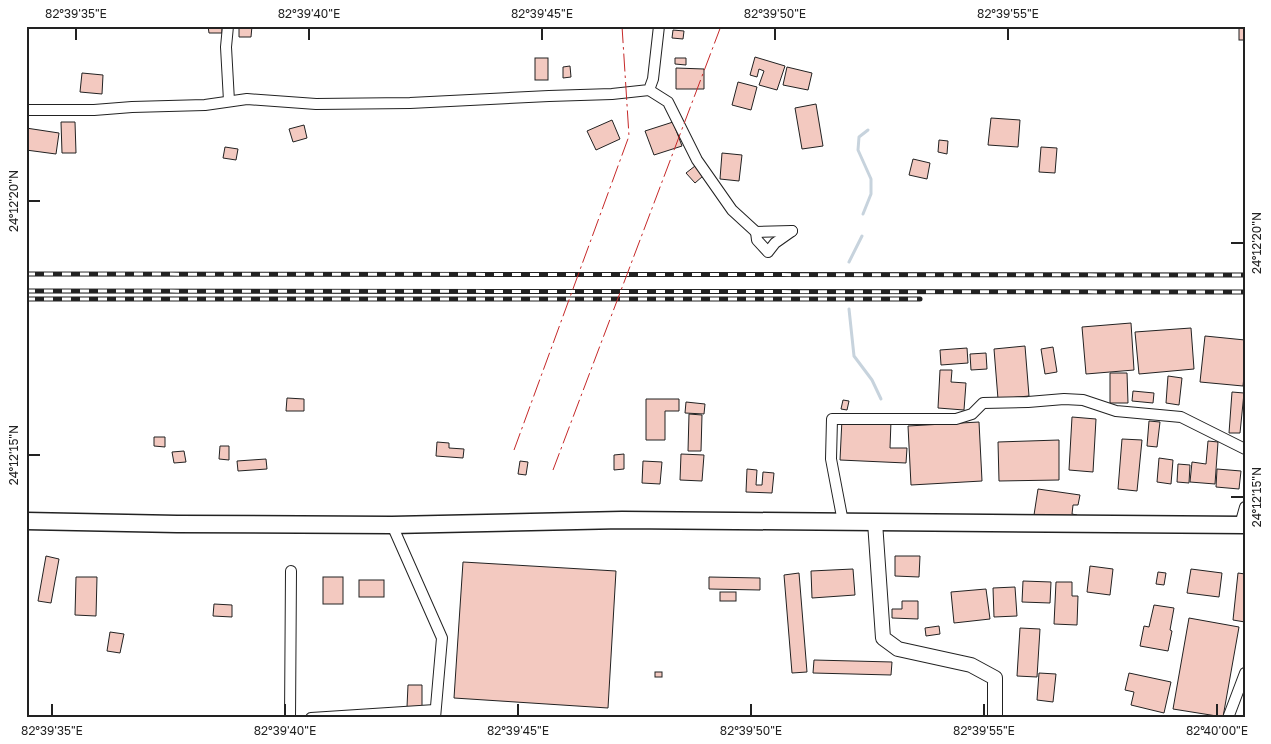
<svg xmlns="http://www.w3.org/2000/svg" width="1271" height="744" font-family="'Golos Text',sans-serif">
<style>
.lines{fill:none;stroke-linecap:round;stroke-linejoin:round}
.stream{stroke:#c7d3dd;stroke-width:3}
.building{fill:#f3c9c0;stroke:#222}
.street-casing{stroke:#222;stroke-width:12}
.secondary-casing{stroke:#222;stroke-width:16}
.primary-casing{stroke:#222;stroke-width:19}
.street{stroke:#fff;stroke-width:10}
.secondary{stroke:#fff;stroke-width:14}
.primary{stroke:#fff;stroke-width:16}
.rail-casing{stroke:#222;stroke-width:5}
.rail{stroke:#fff;stroke-width:3;stroke-dasharray:9;stroke-linecap:butt}
.power{stroke:#c62828;stroke-width:1;stroke-dasharray:18 4 2.5 4;stroke-linecap:butt}
.ticks{fill:none;stroke:#222;stroke-width:2}
.neatline{fill:none;stroke:#222;stroke-width:2}
.ticks-label{font-size:12px;text-anchor:middle;fill:#222}
</style>
<rect width="100%" height="100%" fill="#fff"/>
<g class="lines">
<g class="stream">
<path d="M863,214L871,194V179L858,150L859,137L868,130"/>
<path d="M849,262L862,236"/>
<path d="M849,309L854,356L872,380L881,399"/>
</g>
</g>
<g class="building">
<path d="M208,26H222V33H209Z"/>
<path d="M239,26H252L251,37H239Z"/>
<rect x="1239" y="26" width="6" height="14"/>
<path d="M673,30L684,31L683,39L672,38Z"/>
<path d="M755,57L785,66L777,90L759,85L764,71L759,69L757,77L750,75Z"/>
<rect x="535" y="58" width="13" height="22"/>
<path d="M675,58H686V65L675,64Z"/>
<path d="M570,66L571,77L563,78V67Z"/>
<path d="M787,67L812,73L808,90L783,85Z"/>
<path d="M676,68L704,69V89H676Z"/>
<path d="M82,73L103,75L102,94L80,92Z"/>
<path d="M738,82L757,87L751,110L732,105Z"/>
<path d="M816,104L823,146L802,149L795,108Z"/>
<path d="M991,118L1020,120L1018,147L988,145Z"/>
<path d="M612,120L620,139L596,150L587,131Z"/>
<path d="M61,122H75L76,153H62Z"/>
<path d="M673,122L682,146L654,155L645,131Z"/>
<path d="M304,125L307,138L293,142L289,129Z"/>
<path d="M26,128L59,133L56,154L26,150Z"/>
<path d="M939,140L948,141L947,154L938,152Z"/>
<path d="M225,147L238,149L236,160L223,158Z"/>
<path d="M1041,147L1057,148L1055,173L1039,172Z"/>
<path d="M722,153L742,155L739,181L720,179Z"/>
<path d="M913,159L930,163L927,179L909,175Z"/>
<path d="M695,166L703,176L695,183L686,173Z"/>
<path d="M1131,323L1134,370L1086,374L1082,327Z"/>
<path d="M1191,328L1194,369L1139,374L1135,332Z"/>
<path d="M1205,336L1245,340V367L1243,386L1200,382Z"/>
<path d="M1025,346L1029,396L998,399L994,349Z"/>
<path d="M1053,347L1057,372L1045,374L1041,349Z"/>
<path d="M967,348L968,363L941,365L940,350Z"/>
<path d="M986,353L987,369L971,370L970,354Z"/>
<path d="M940,370H952L951,382L966,383L964,410L938,408Z"/>
<path d="M1110,373H1127L1128,403H1110Z"/>
<path d="M1168,376L1182,378L1179,405L1166,403Z"/>
<path d="M1133,391L1154,393L1153,403L1132,401Z"/>
<path d="M1232,392L1244,393L1240,433H1229Z"/>
<path d="M287,398L304,399V411H286Z"/>
<path d="M646,399H679V411H665V440H646Z"/>
<path d="M843,400L849,401L847,410L841,409Z"/>
<path d="M686,402L705,404L704,414L685,413Z"/>
<path d="M689,414L702,415L701,451H688Z"/>
<path d="M1072,417L1096,419L1093,472L1069,470Z"/>
<path d="M842,419L891,421L890,448H907L906,463L840,460Z"/>
<path d="M1149,421L1160,422L1157,447L1147,446Z"/>
<path d="M979,422L982,481L911,485L908,426Z"/>
<path d="M154,437H165V447L154,446Z"/>
<path d="M1122,439L1142,440L1137,491L1118,489Z"/>
<path d="M1059,440V480L999,481L998,442Z"/>
<path d="M1208,441L1218,442L1215,484L1190,482L1192,462L1206,464Z"/>
<path d="M437,442L449,443V448L464,449L463,458L436,456Z"/>
<path d="M220,446H229V460L219,459Z"/>
<path d="M184,451L186,462L174,463L172,452Z"/>
<path d="M624,454V469L614,470V455Z"/>
<path d="M681,454L704,455L702,481L680,480Z"/>
<path d="M1159,458L1173,460L1171,484L1157,482Z"/>
<path d="M266,459L267,469L238,471L237,461Z"/>
<path d="M520,461L528,462L526,475L518,474Z"/>
<path d="M643,461L662,462L660,484L642,483Z"/>
<path d="M1178,464L1190,465L1189,483L1177,482Z"/>
<path d="M747,469L757,470L756,485H762L763,472L774,473L772,493L746,492Z"/>
<path d="M1217,469L1241,471L1239,489L1216,487Z"/>
<path d="M1038,489L1080,495L1078,505H1073L1072,514L1077,515L1076,521L1034,515Z"/>
<path d="M46,556L59,559L51,603L38,601Z"/>
<path d="M895,556H920L919,577L895,576Z"/>
<path d="M463,562L616,571L608,708L454,698Z"/>
<path d="M1090,566L1113,569L1110,595L1087,592Z"/>
<path d="M853,569L855,595L812,598L811,571Z"/>
<path d="M1191,569L1222,573L1219,597L1187,593Z"/>
<path d="M1158,572L1166,573L1164,585L1156,584Z"/>
<path d="M799,573L807,672L792,673L784,575Z"/>
<path d="M1238,573L1245,574V622L1233,620Z"/>
<path d="M76,577H97L96,616L75,615Z"/>
<rect x="323" y="577" width="20" height="27"/>
<path d="M709,577L760,578V590L709,589Z"/>
<rect x="359" y="580" width="25" height="17"/>
<path d="M1023,581L1051,582L1050,603L1022,602Z"/>
<path d="M1056,582H1072V596H1078L1077,625L1054,624Z"/>
<path d="M1015,587L1017,616L994,617L993,588Z"/>
<path d="M986,589L990,619L954,623L951,592Z"/>
<rect x="720" y="592" width="16" height="9"/>
<path d="M902,601H918V619L892,618V609H902Z"/>
<path d="M214,604L232,605V617L213,616Z"/>
<path d="M1154,605L1174,608L1170,630L1172,631L1168,651L1140,646L1144,626L1149,627Z"/>
<path d="M1189,618L1239,627L1223,717L1173,709Z"/>
<path d="M939,626L940,634L926,636L925,628Z"/>
<path d="M1020,628L1040,629L1037,677L1017,676Z"/>
<path d="M110,632L124,634L120,653L107,651Z"/>
<path d="M814,660L892,662L891,675L813,673Z"/>
<rect x="655" y="672" width="7" height="5"/>
<path d="M1039,673L1056,674L1053,702L1037,700Z"/>
<path d="M1129,673L1171,682L1164,713L1131,705L1134,692L1125,690Z"/>
<path d="M408,685H422V708L407,707Z"/>
</g>
<g class="lines">
<defs>
<g id="street">
<path d="M228,26L226,47L229,101"/>
<path d="M649,90L668,102L697,160L732,210L756,232L792,231"/>
<path d="M26,110H94L132,107L205,105L247,99L316,104L410,103L549,96L612,94L649,90L653,79L659,26"/>
<path d="M756,232L757,240L768,252L775,243L792,231"/>
<path d="M843,522L831,459L832,419H956L972,414L983,403L1028,402L1064,399L1083,400L1116,411L1181,417L1245,449"/>
<path d="M392,525L442,638L435,718"/>
<path d="M1240,525L1245,507"/>
<path d="M290,718L291,571"/>
<path d="M311,718L435,710"/>
<path d="M1228,718L1245,673"/>
</g>
<path id="secondary" d="M875,522L883,638L898,649L971,665L995,678V718"/>
<path id="primary" d="M26,521L177,524L392,525L622,520L1245,525"/>
</defs>
<use href="#street" class="street-casing"/>
<use href="#secondary" class="secondary-casing"/>
<use href="#primary" class="primary-casing"/>
<use href="#street" class="street"/>
<use href="#secondary" class="secondary"/>
<use href="#primary" class="primary"/>
<defs>
<g id="rail">
<path d="M26,274L1245,275"/>
<path d="M26,291L1245,292"/>
<path d="M26,299H920"/>
</g>
</defs>
<use href="#rail" class="rail-casing"/>
<use href="#rail" class="rail"/>
<g class="power">
<path d="M514,450L629,136L622,26"/>
<path d="M553,470L721,26"/>
</g>
</g>
<path class="ticks" d="M76,40V28M309,40V28M542,40V28M775,40V28M1008,40V28M28,201H40M1231,243H1244M28,455H40M1231,497H1244M52,716V704M285,716V704M518,716V704M751,716V704M984,716V704M1217,716V704"/>
<rect width="1271" height="744" fill="none" stroke="#ffffff" stroke-width="55"/>
<rect x="28" y="28" width="1216" height="688" class="neatline"/>
<g class="ticks-label">
<text x="76" y="18">82°39'35"E</text>
<text x="309" y="18">82°39'40"E</text>
<text x="542" y="18">82°39'45"E</text>
<text x="775" y="18">82°39'50"E</text>
<text x="1008" y="18">82°39'55"E</text>
<text transform="translate(14 201) rotate(-90)" y="4">24°12'20"N</text>
<text transform="translate(1257 243) rotate(-90)" y="4">24°12'20"N</text>
<text transform="translate(14 455) rotate(-90)" y="4">24°12'15"N</text>
<text transform="translate(1257 497) rotate(-90)" y="4">24°12'15"N</text>
<text x="52" y="735">82°39'35"E</text>
<text x="285" y="735">82°39'40"E</text>
<text x="518" y="735">82°39'45"E</text>
<text x="751" y="735">82°39'50"E</text>
<text x="984" y="735">82°39'55"E</text>
<text x="1217" y="735">82°40'00"E</text>
</g>
</svg>
